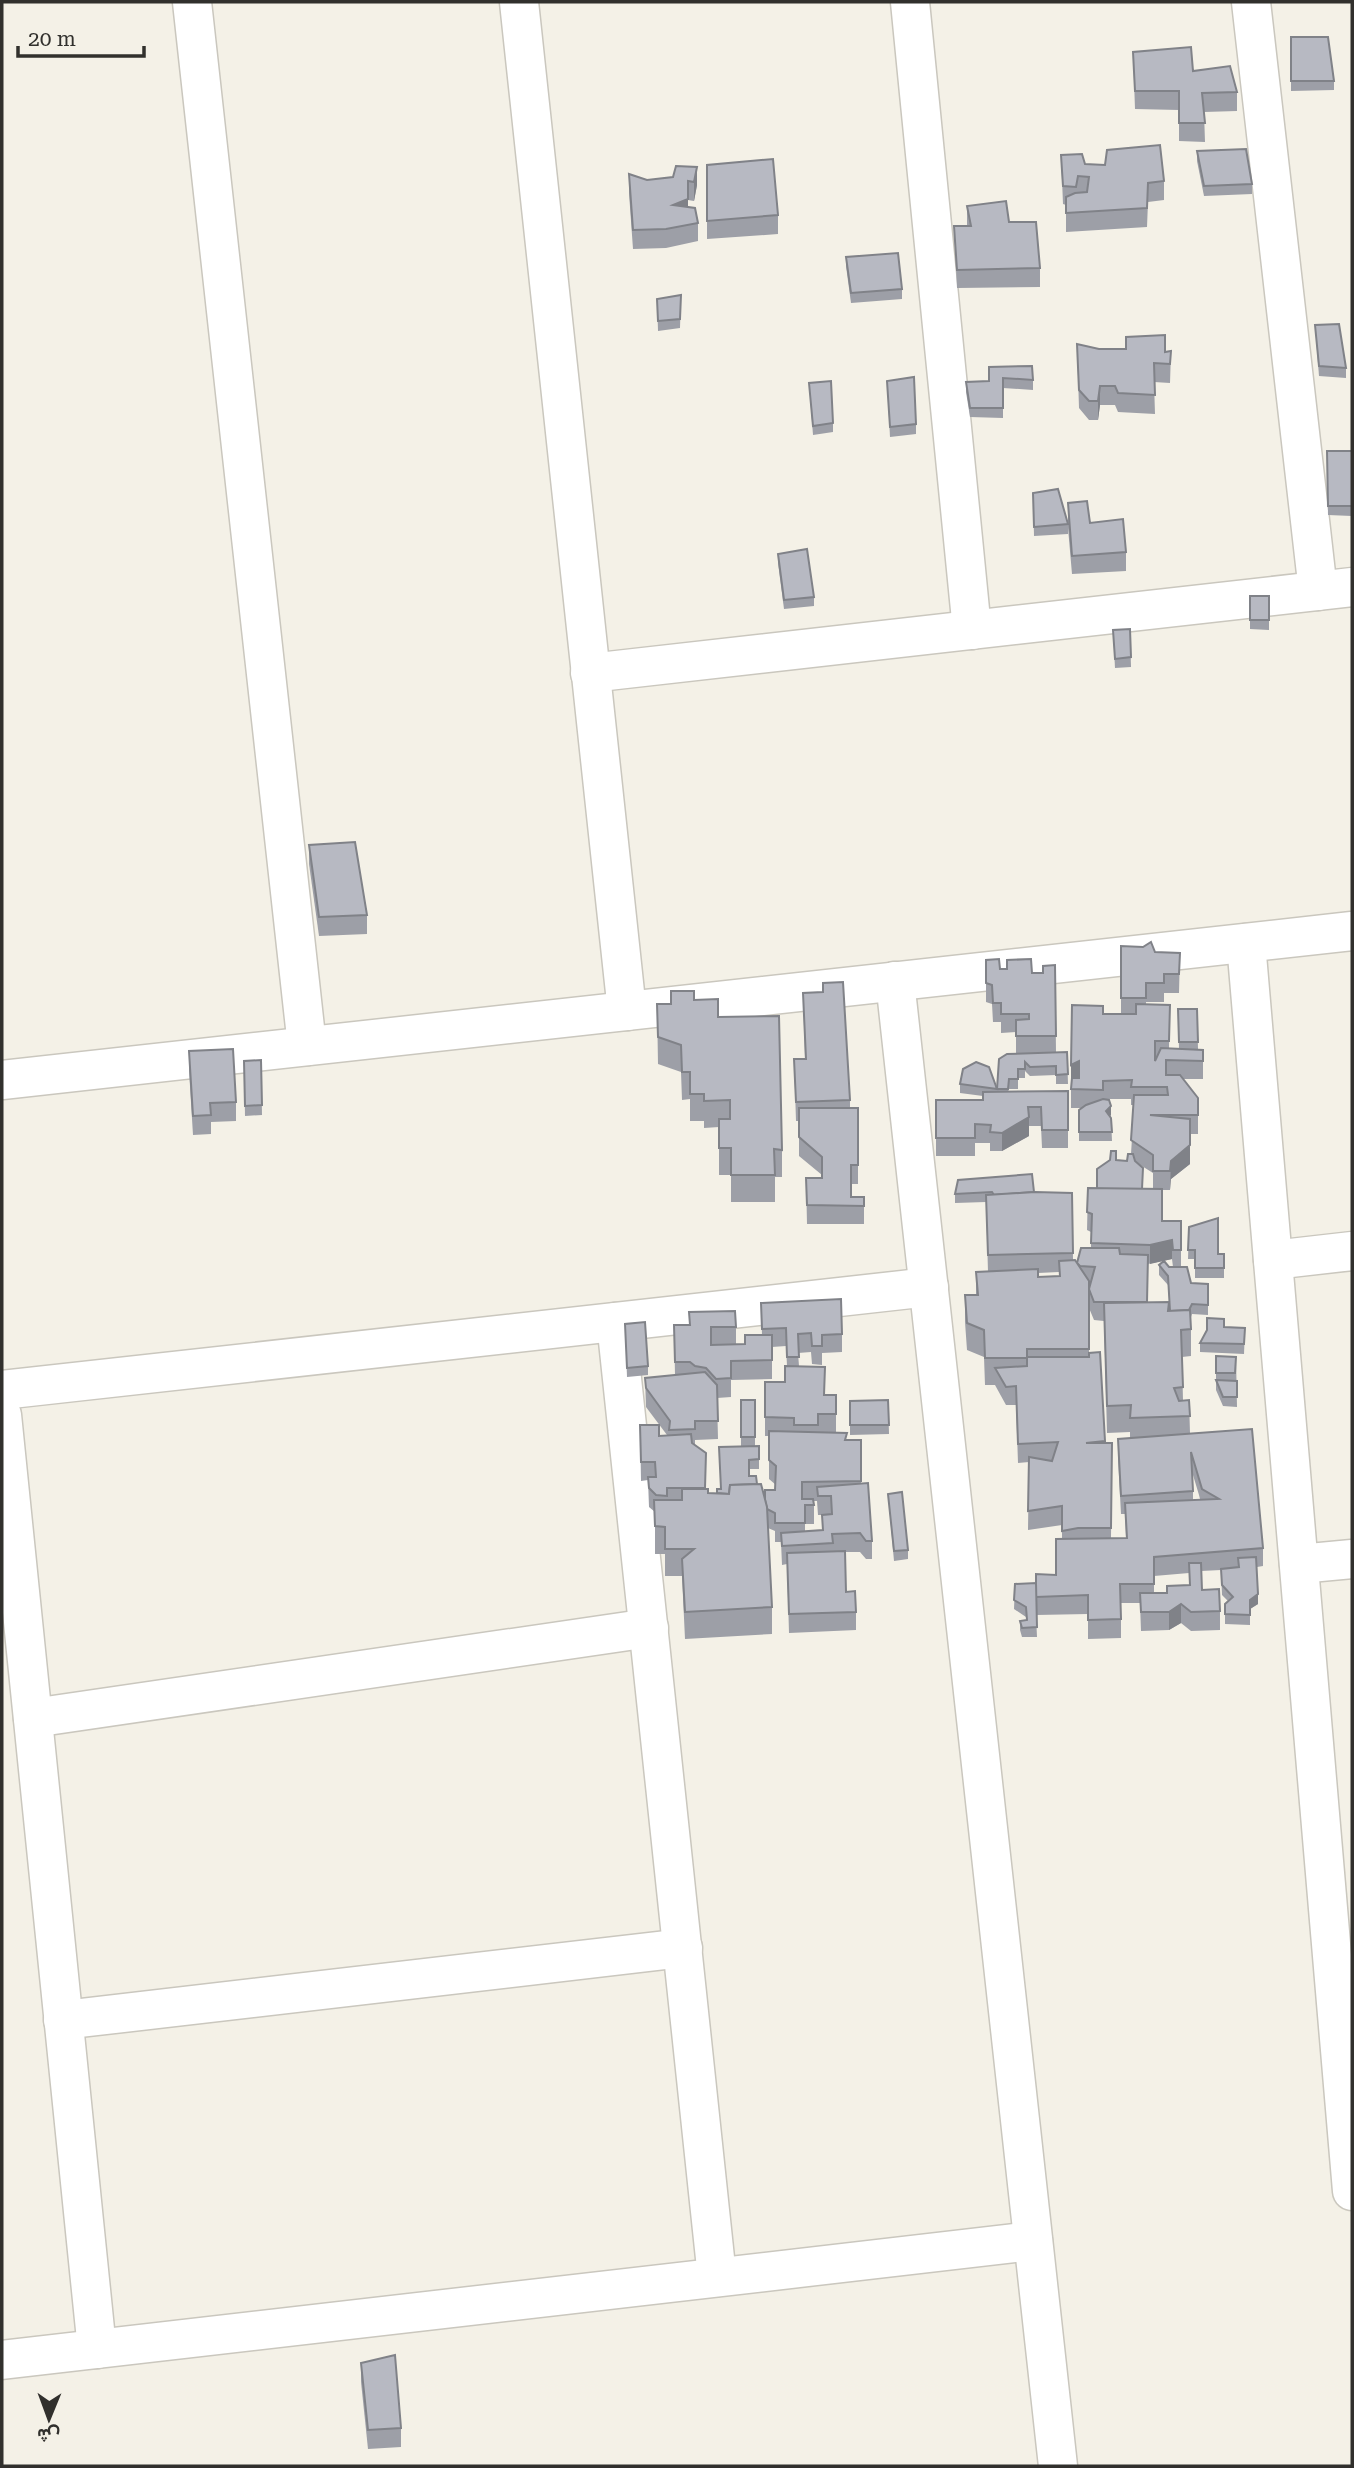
<svg xmlns="http://www.w3.org/2000/svg" width="1354" height="2468" font-family="'Roboto Serif',Vazirmatn,serif">
<style>
.lines{fill:none;stroke-linecap:round;stroke-linejoin:round}
.minor-casing{stroke:#cac7be;stroke-width:41}
.minor{stroke:#fff;stroke-width:38}
.wall{fill:#9d9fa7;fill-rule:evenodd}
.shaded-wall{fill:#808288}
.building{fill:#b7b9c2;stroke:#808288;stroke-width:2}
</style>
<rect width="100%" height="100%" fill="#f4f1e7"/>
<g class="lines">
<defs>
<g id="minor">
<path d="M192,2L307,1046"/>
<path d="M519,2L627,1011"/>
<path d="M910,2L972,630"/>
<path d="M1251,2L1318,591"/>
<path d="M590,673L1352,587"/>
<path d="M1246,943L1352,2191"/>
<path d="M895,981L1058,2466"/>
<path d="M2,1080L1352,931"/>
<path d="M1273,1260L1352,1251"/>
<path d="M616,1322L717,2277"/>
<path d="M2,1390L929,1287"/>
<path d="M2,1415L97,2349"/>
<path d="M1299,1564L1352,1559"/>
<path d="M33,1718L649,1628"/>
<path d="M63,2020L683,1948"/>
<path d="M2,2360L1033,2241"/>
</g>
</defs>
<use href="#minor" class="minor-casing"/>
<use href="#minor" class="minor"/>
</g>
<g class="wall">
<path d="M1291,37L1334,81V90L1291,91Z"/>
<path d="M1133,52L1193,71L1237,92V111L1204,112L1205,142L1179,141V110L1135,109Z"/>
<path d="M1197,151L1252,184V194L1204,196L1197,161Z"/>
<path d="M1061,155L1085,164L1164,181V200L1148,202L1147,227L1066,232V205L1063,204Z"/>
<path d="M707,165L778,215V234L707,239Z"/>
<path d="M697,167V185L694,201L688,200V207L698,223V241L666,248L633,249L629,193V174L647,180L673,177Z"/>
<path d="M967,206L1009,222L1040,268V287L957,288L954,226H967Z"/>
<path d="M846,257L902,289V299L851,303L846,266Z"/>
<path d="M681,295L680,328L658,331L657,299Z"/>
<path d="M1315,325L1346,368V378L1319,376Z"/>
<path d="M1077,344L1099,349L1165,352L1171,351L1170,383L1154,382L1155,414L1118,412L1115,405H1100L1098,420H1089L1079,408Z"/>
<path d="M989,367L1033,380V390L1003,388V418L970,417L966,392V382L989,381Z"/>
<path d="M887,381L916,424V434L890,437Z"/>
<path d="M809,383L833,423V432L813,435Z"/>
<path d="M1327,451H1352V516L1328,515Z"/>
<path d="M1033,493L1068,523V503L1126,552V571L1072,574L1068,528V534L1034,536Z"/>
<path d="M778,554L814,597V606L784,609L778,563Z"/>
<path d="M1250,596H1269V630L1250,629Z"/>
<path d="M1130,629L1131,667L1115,668L1113,630Z"/>
<path d="M309,845L367,915V934L319,936L309,864Z"/>
<path d="M1121,946L1155,952L1180,953L1179,993H1164V1002H1146V1004L1170,1005L1169,1048L1179,1049L1178,1009H1197L1198,1049L1203,1050V1079H1183L1198,1098V1134H1190V1164L1171,1179L1170,1190H1162V1221H1181V1267L1191,1283L1208,1284V1315L1192,1314L1191,1317V1356L1182,1357L1183,1401L1189,1400L1190,1433L1263,1548V1566L1257,1567L1258,1604L1250,1609V1625L1225,1624V1614L1228,1601L1222,1595L1221,1570L1201,1571L1202,1590L1220,1611V1630L1191,1631L1181,1623L1169,1630L1141,1631L1140,1603H1121V1638L1088,1639V1614L1036,1615L1037,1637H1022L1020,1630V1621L1026,1620V1617L1014,1609L1015,1584L1036,1583L1056,1575L1062,1539V1525L1028,1530L1029,1462L1018,1463L1016,1405H1006L995,1385H985L984,1357L967,1350L965,1322V1295H976V1272H988L986,1202L955,1203V1194L958,1180L1034,1192L1072,1193L1073,1260L1077,1263L1091,1248V1232L1087,1230L1088,1188L1097,1189L1116,1160L1127,1161L1131,1154L1134,1105H1131V1099H1107L1111,1118L1112,1141H1079V1110L1082,1108H1071V1065L1103,1014H1121ZM1134,1161L1153,1173V1189H1143ZM1172,1259L1173,1267L1159,1265V1275L1168,1285L1170,1311H1169L1147,1302L1148,1264ZM1059,1272V1276L1038,1277V1273ZM1089,1308L1094,1320L1104,1321L1107,1433L1130,1432V1438L1118,1439V1458L1121,1514H1125L1126,1538H1111L1112,1443H1105L1100,1352L1089,1353ZM1193,1475L1199,1495L1200,1499L1193,1500ZM1189,1573V1585L1167,1593H1154V1576Z"/>
<path d="M986,960L1000,969L1032,973H1043L1055,965L1056,1052H1067L1068,1084H1056V1075L1030,1076L1025,1071V1078H1018V1089H1009L1008,1092L1068,1091V1148H1042L1041,1126H1029V1136L1002,1151H990V1143H975V1156H936V1100H983V1096L960,1093V1084L997,1089L1016,1054V1032L1001,1033V1022H993L992,1004L986,1002Z"/>
<path d="M823,992L850,1100V1108H858V1184H851V1197H864V1224H807L806,1178H822V1175L799,1156V1121H796L794,1059H805L803,993Z"/>
<path d="M694,1000L718,1017L782,1150V1177H775V1202H731V1175H719V1127L704,1128V1121H690V1099L682,1100L681,1072L658,1064L657,1004H671Z"/>
<path d="M189,1051L236,1102V1121L211,1122V1134L193,1135L189,1070Z"/>
<path d="M261,1060L262,1115L245,1116L244,1061Z"/>
<path d="M1189,1227L1218,1254H1224V1278H1195V1259H1188Z"/>
<path d="M761,1303L842,1334V1352L822,1353V1365L812,1364L811,1352L798,1353L799,1366L824,1395H836V1433L847,1440H861V1484L872,1541V1559H866L860,1552H845L846,1592L856,1612V1630L789,1633L787,1564L782,1565L781,1542H775V1531L768,1528L772,1607V1634L685,1639L682,1576H665V1554H655V1512L649,1507L648,1480L641,1481L640,1425L659,1436L667,1435L646,1407L645,1378L675,1375L674,1325L736,1327V1344H745L762,1335ZM786,1346L787,1366L785,1382H765V1436H769V1479L776,1485L775,1490L765,1500L757,1484L749,1476V1469H759V1446H755V1400H741V1447L721,1489L717,1493H708L705,1489L695,1446V1440L718,1439L717,1398L731,1397V1380L772,1379V1347ZM814,1501H817L818,1515H822V1530L805,1531V1524H814Z"/>
<path d="M625,1324L648,1366V1375L627,1377Z"/>
<path d="M1224,1327L1245,1328L1244,1354L1200,1352V1343Z"/>
<path d="M1216,1356L1236,1357L1237,1407L1223,1406L1216,1390Z"/>
<path d="M888,1400L889,1434L850,1435V1401Z"/>
<path d="M888,1494L908,1550V1559L894,1561Z"/>
<path d="M361,2363L401,2428V2447L368,2449L361,2382Z"/>
</g>
<g class="shaded-wall">
<path d="M697,167V185L694,201V182Z"/>
<path d="M688,181V217L673,205Z"/>
<path d="M1100,386V405L1098,420V401Z"/>
<path d="M1079,1061V1079L1071,1083V1065Z"/>
<path d="M1111,1106V1115L1106,1120V1111Z"/>
<path d="M1029,1117V1136L1002,1151V1133Z"/>
<path d="M1190,1119V1164L1171,1179L1170,1190L1171,1161Z"/>
<path d="M1172,1240V1259L1150,1264V1245Z"/>
<path d="M1258,1594V1604L1250,1609V1600Z"/>
<path d="M1181,1604V1623L1169,1630V1612Z"/>
</g>
<g class="building">
<path d="M1291,37H1328L1334,81H1291Z"/>
<path d="M1191,47L1193,71L1230,66L1237,92L1202,93L1205,123H1179V91H1135L1133,52Z"/>
<path d="M1160,145L1164,181L1148,183L1147,208L1066,213V197L1075,193L1087,192L1089,177L1078,176L1076,187L1063,186L1061,155L1082,154L1085,164L1105,165L1107,150Z"/>
<path d="M1246,149L1252,184L1204,186L1197,151Z"/>
<path d="M773,159L778,215L707,221V165Z"/>
<path d="M676,166L697,167L694,182L688,181V199L673,205L695,208L698,223L666,229L633,230L629,174L647,180L673,177Z"/>
<path d="M1006,201L1009,222H1036L1040,268L957,270L954,226H971L967,206Z"/>
<path d="M898,253L902,289L851,293L846,257Z"/>
<path d="M681,295L680,319L658,321L657,299Z"/>
<path d="M1339,324L1346,368L1319,366L1315,325Z"/>
<path d="M1165,335V352L1171,351L1170,364L1154,363L1155,395L1118,393L1115,386H1100L1098,401H1089L1079,390L1077,344L1099,349H1126V337Z"/>
<path d="M1032,366L1033,380L1003,378V408H970L966,382L989,381V367Z"/>
<path d="M914,377L916,424L890,427L887,381Z"/>
<path d="M831,381L833,423L813,426L809,383Z"/>
<path d="M1327,451H1352V506H1328Z"/>
<path d="M1058,489L1068,524L1034,527L1033,493Z"/>
<path d="M1087,501L1090,523L1123,519L1126,552L1072,556L1068,503Z"/>
<path d="M807,549L814,597L784,600L778,554Z"/>
<rect x="1250" y="596" width="19" height="24"/>
<path d="M1130,629L1131,657L1115,659L1113,630Z"/>
<path d="M355,842L367,915L319,917L309,845Z"/>
<path d="M1151,942L1155,952L1180,953L1179,974H1164V983H1146V998H1121V946L1143,947Z"/>
<path d="M999,959L1000,969H1007V960L1031,959L1032,973H1043V966L1055,965L1056,1036H1016V1020L1029,1019V1014H1001V1003H993L992,985L986,983V960Z"/>
<path d="M843,982L850,1100L796,1102L794,1059H806L803,993L823,992V983Z"/>
<path d="M671,991H694V1000L718,999V1017L779,1016L782,1150L774,1149L775,1175H731V1148H719V1119H730V1100L704,1101V1094H690V1072H682L681,1045L658,1037L657,1004H671Z"/>
<path d="M1136,1004L1170,1005L1169,1041H1155V1061L1161,1048L1203,1050V1061L1166,1060V1075H1180L1198,1098V1115H1150L1190,1119V1145L1171,1161L1170,1171H1153V1155L1131,1140L1134,1095H1168L1167,1087H1131L1132,1080L1103,1081V1090L1071,1089L1072,1078H1079V1061L1071,1065L1072,1005L1103,1006V1014H1136Z"/>
<path d="M1178,1009H1197L1198,1042H1179Z"/>
<path d="M233,1049L236,1102L210,1103L211,1115L193,1116L189,1051Z"/>
<path d="M1067,1052L1068,1074L1056,1075V1066L1030,1067L1025,1062V1069H1018V1079H1009L1008,1089H997L999,1059L1007,1054Z"/>
<path d="M261,1060L262,1105L245,1106L244,1061Z"/>
<path d="M976,1062L989,1067L997,1089L960,1084L963,1069Z"/>
<path d="M1068,1091V1130H1042L1041,1107H1028L1029,1117L1002,1133L990,1132L991,1125L975,1124V1138H936V1100H983V1092Z"/>
<path d="M1103,1099L1109,1100L1111,1106L1106,1111L1111,1118L1112,1132H1079V1110L1086,1105Z"/>
<path d="M799,1108H858V1165H851V1197H864V1206L807,1205L806,1178H822V1157L799,1137Z"/>
<path d="M1111,1151H1116V1160L1127,1161L1128,1154H1133L1135,1161L1143,1168L1142,1189H1097V1169L1110,1160Z"/>
<path d="M1032,1174L1034,1192L994,1195L992,1192L955,1194L958,1180Z"/>
<path d="M1088,1188L1162,1189V1221H1181V1250H1173L1172,1240L1150,1245L1091,1243L1092,1214L1087,1212Z"/>
<path d="M1035,1192L1072,1193L1073,1253L988,1255L986,1195Z"/>
<path d="M1218,1218V1254H1224V1268H1195V1250H1188L1189,1227Z"/>
<path d="M1081,1248H1119L1120,1254L1148,1255L1147,1302H1094L1089,1289L1095,1267L1080,1266L1077,1263Z"/>
<path d="M1075,1260L1089,1281V1349H1027V1358H985L984,1330L967,1323L965,1295H978L976,1272L1038,1269V1277L1060,1276L1059,1261Z"/>
<path d="M1164,1261L1169,1267H1187L1191,1283L1208,1284V1305L1192,1304L1189,1310L1170,1311L1168,1276L1159,1265Z"/>
<path d="M841,1299L842,1334L822,1335V1346H812L811,1333L798,1334L799,1357H787L786,1328L762,1329L761,1303Z"/>
<path d="M1169,1302L1168,1311L1190,1310L1191,1329L1181,1330L1183,1387L1174,1388L1179,1401L1189,1400L1190,1416L1130,1418L1131,1405L1107,1406L1104,1303Z"/>
<path d="M735,1311L736,1327H711V1345L745,1344V1335H772V1360L731,1361V1378L716,1379L706,1368L695,1366L690,1362H675L674,1325H690L689,1312Z"/>
<path d="M1207,1318L1224,1319V1327L1245,1328L1244,1344L1200,1343L1207,1330Z"/>
<path d="M645,1322L648,1366L627,1368L625,1324Z"/>
<path d="M1100,1352L1105,1441L1086,1443H1112L1111,1528H1078L1062,1531V1506L1028,1511L1029,1457L1052,1461L1058,1442L1018,1444L1016,1386L1006,1387L995,1368L1027,1366V1357H1089V1353Z"/>
<path d="M1216,1356L1236,1357L1235,1373H1216Z"/>
<path d="M785,1366L825,1367L824,1395H836V1414H818V1425H794V1418L765,1417V1382H785Z"/>
<path d="M705,1372L717,1385L718,1421H695V1429L669,1430L670,1421L646,1388L645,1378Z"/>
<path d="M1216,1380L1237,1381V1397H1223Z"/>
<rect x="741" y="1400" width="14" height="37"/>
<path d="M888,1400L889,1425H850V1401Z"/>
<path d="M640,1425H659V1436L691,1434L692,1443L706,1453L705,1488H667V1496L656,1495L649,1488L648,1477H656L655,1462H641Z"/>
<path d="M1252,1429L1263,1548L1154,1557V1584H1120L1121,1619L1088,1620V1595L1036,1597V1574L1056,1575V1539L1127,1538L1125,1503L1219,1499L1202,1489L1191,1452L1193,1491L1121,1496L1118,1439Z"/>
<path d="M769,1431L847,1433L845,1440H861V1481L802,1482V1499H813L814,1505H805V1523H775V1513L767,1509L765,1500V1490H775L776,1466L769,1460Z"/>
<path d="M759,1446V1459L749,1460V1476H756L757,1484L730,1485L729,1494L717,1493V1489H721L719,1447Z"/>
<path d="M868,1483L872,1541H866L860,1533L832,1534L833,1543L782,1546L781,1533L823,1530L822,1515L832,1514L831,1496H818L817,1487Z"/>
<path d="M761,1484L767,1507L772,1607L685,1612L682,1559L694,1549H665V1527L655,1526L654,1500H682V1489H708V1493L729,1494L730,1485Z"/>
<path d="M902,1492L908,1550L894,1551L888,1494Z"/>
<path d="M845,1551L846,1592L855,1591L856,1612L789,1614L787,1553Z"/>
<path d="M1256,1557L1258,1594L1250,1600V1615L1225,1614V1604L1233,1597L1222,1585L1221,1569L1239,1567L1238,1558Z"/>
<path d="M1189,1563H1201L1202,1590L1219,1589L1220,1611L1191,1612L1181,1604L1169,1612H1141L1140,1593H1167V1586L1190,1585Z"/>
<path d="M1036,1583L1037,1627L1022,1628L1020,1621L1027,1620L1026,1607L1014,1600L1015,1584Z"/>
<path d="M395,2355L401,2428L368,2430L361,2363Z"/>
</g>
<rect width="1354" height="2468" fill="none" stroke="#31302d" stroke-width="7"/>
<g transform="translate(49 2419) rotate(181)" stroke="#f4f1e7" stroke-width="5" paint-order="stroke">
<path d="M0-5L12 26L0 18L-12 26Z" fill="#31302d"/>
<text y="-10" font-size="19" font-weight="bold" text-anchor="middle" fill="#31302d">ش</text>
</g>
<path d="M18 46v10h126v-10" fill="none" stroke="#31302d" stroke-width="3.5"/>
<text x="28" y="46" font-size="21" fill="#31302d" stroke="#f4f1e7" stroke-width="5" paint-order="stroke">20 m</text>
</svg>
